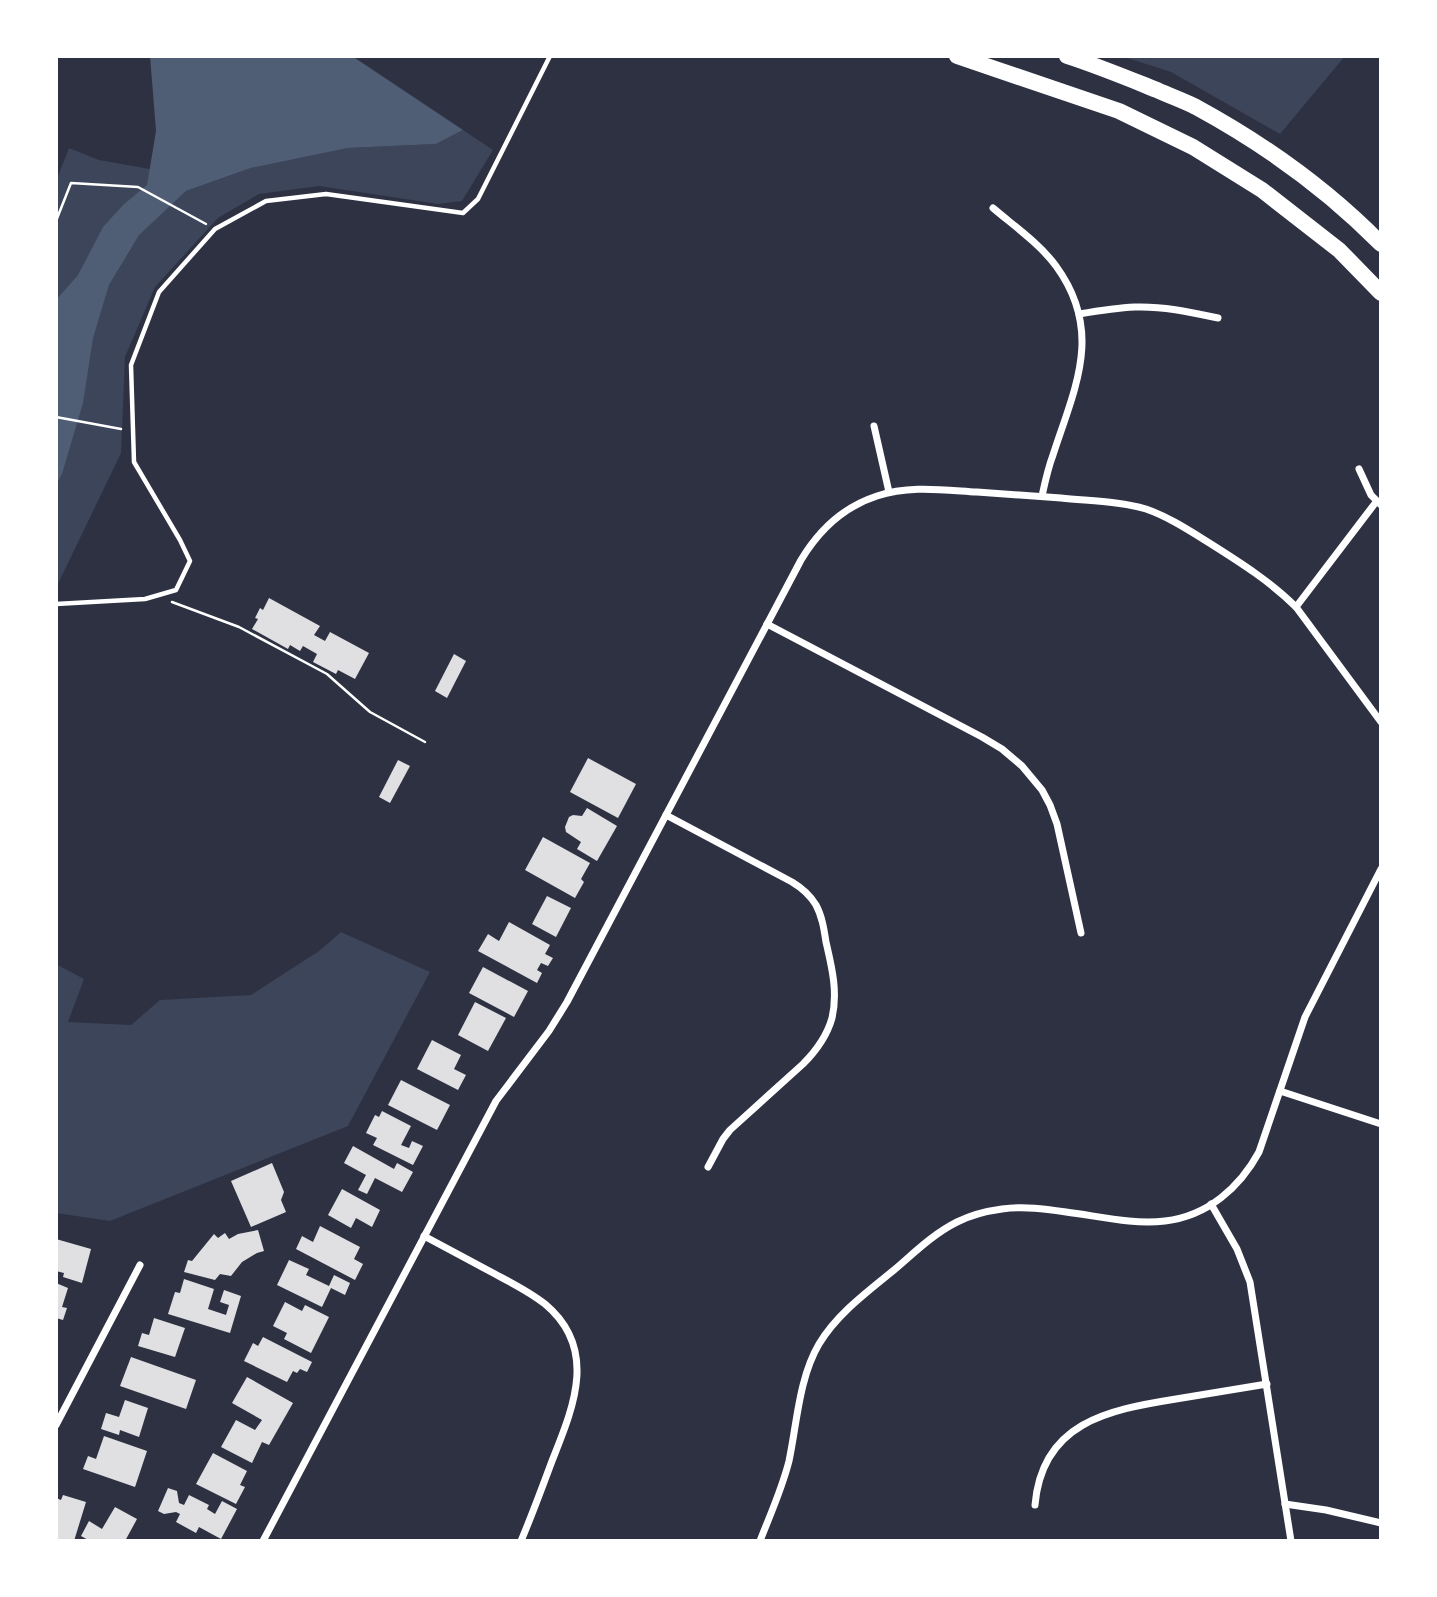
<svg xmlns="http://www.w3.org/2000/svg" width="1437" height="1597" font-family="'Times New Roman',serif">
<style>
.green{fill:#3c4559}
.water{fill:#4f5d75}
.building{fill:#e0e0e3}
.lines{fill:none;stroke-linecap:round;stroke-linejoin:round}
.path{stroke:#fff;stroke-width:2.5}
.service{stroke:#fff;stroke-width:4.5}
.minor{stroke:#fff;stroke-width:7}
.trunk{stroke:#fff;stroke-width:16}
</style>
<rect width="100%" height="100%" fill="#2d3142"/>
<g class="green">
<path d="M1121,56H1345L1280,134L1171,72Z"/>
<path d="M463,130L493,150L462,201L438,204L319,186L259,194L218,218L155,287L125,357L121,453L56,588V181L69,148L99,160L150,169L186,191L251,168L348,148L436,144Z"/>
<path d="M341,932L430,972L348,1126L110,1221L56,1213V964L84,979L68,1022L131,1025L160,1000L251,995L319,951Z"/>
</g>
<path class="water" d="M150,56H352L463,130L436,144L348,148L251,168L186,191L139,235L109,285L93,338L83,403L62,474L56,485V300L78,275L103,227L123,205L147,185L156,131Z"/>
<g class="building">
<path d="M269,598L320,626L314,635L325,641L330,632L369,653L355,679L338,670L336,674L313,662L317,654L303,646L300,651L290,645L288,649L252,629L258,619L255,618L260,608L263,610Z"/>
<path d="M454,654L466,661L447,698L435,691Z"/>
<path d="M588,758L636,784L618,818L570,792Z"/>
<path d="M398,760L410,766L390,803L379,797Z"/>
<path d="M587,808L617,826L597,861L577,849L581,842L566,832L565,827L569,817L573,815L582,816Z"/>
<path d="M543,837L590,863L581,879L584,882L575,898L525,870Z"/>
<path d="M547,896L571,908L556,937L532,924Z"/>
<path d="M509,922L550,945L545,954L553,958L548,966L541,963L537,970L542,973L537,983L478,951L488,934L499,941Z"/>
<path d="M483,967L528,991L514,1017L469,993Z"/>
<path d="M475,1002L506,1018L488,1051L458,1035Z"/>
<path d="M432,1040L461,1055L454,1069L466,1075L458,1090L417,1069Z"/>
<path d="M401,1080L450,1105L437,1130L388,1105Z"/>
<path d="M382,1111L411,1126L401,1145L409,1148L412,1141L423,1146L413,1165L373,1145L377,1138L366,1133L375,1115L379,1117Z"/>
<path d="M353,1146L394,1169L397,1163L413,1172L402,1192L375,1178L367,1194L358,1190L366,1175L344,1163Z"/>
<path d="M272,1163L284,1192L281,1200L286,1212L251,1227L231,1181Z"/>
<path d="M342,1189L380,1210L372,1227L356,1218L351,1228L328,1215Z"/>
<path d="M320,1226L360,1247L354,1259L363,1264L355,1280L296,1249L302,1236L313,1242Z"/>
<path d="M258,1230L264,1251L257,1253L242,1262L231,1276L220,1274L215,1280L184,1272L188,1260L192,1261L214,1234L218,1238L225,1233L229,1239L238,1234Z"/>
<path d="M56,1239L91,1249L82,1283L63,1277L64,1273L56,1271Z"/>
<path d="M289,1260L309,1269L306,1275L329,1286L334,1275L350,1283L345,1295L331,1288L322,1307L277,1285Z"/>
<path d="M184,1279L214,1289L208,1309L226,1315L229,1305L220,1302L224,1290L241,1296L230,1333L168,1314L175,1292L180,1293Z"/>
<path d="M56,1283L68,1288L62,1307L67,1308L63,1320L56,1318Z"/>
<path d="M285,1302L302,1311L305,1305L329,1317L311,1353L284,1339L287,1333L273,1326Z"/>
<path d="M154,1318L185,1328L175,1357L138,1346L142,1333L149,1335Z"/>
<path d="M263,1337L312,1362L307,1372L300,1369L297,1373L293,1371L287,1382L244,1361L253,1343L258,1346Z"/>
<path d="M131,1357L196,1380L186,1409L120,1386Z"/>
<path d="M247,1377L293,1403L269,1445L262,1442L252,1463L221,1447L236,1420L255,1430L262,1420L232,1403Z"/>
<path d="M125,1400L148,1408L139,1437L120,1430L119,1435L101,1429L106,1413L119,1417Z"/>
<path d="M104,1436L147,1451L135,1487L83,1469L88,1456L96,1459Z"/>
<path d="M213,1453L247,1471L240,1485L245,1487L236,1504L196,1484Z"/>
<path d="M168,1488L177,1491L179,1503L184,1505L189,1495L209,1505L207,1509L215,1514L222,1501L237,1509L221,1539L199,1527L196,1533L176,1522L180,1514L176,1512L164,1514L158,1511Z"/>
<path d="M63,1495L86,1502L74,1541H56V1498L61,1500Z"/>
<path d="M115,1507L137,1519L125,1541H90L81,1536L89,1521L102,1529Z"/>
</g>
<g class="lines">
<g class="path">
<path d="M56,221L71,183L138,187L206,224"/>
<path d="M56,417L121,429"/>
<path d="M172,602L239,627L327,674L370,712L425,742"/>
</g>
<path class="service" d="M56,604L145,599L176,590L190,561L180,540L134,462L131,365L159,292L215,229L266,201L326,194L463,213L478,199L550,56"/>
<g class="minor">
<path d="M993,208C1014,226 1039,243 1056,266C1104,332 1075,387 1053,455C1048,468 1045,482 1042,496"/>
<path d="M1079,314C1097,311 1116,308 1135,307C1163,306 1190,312 1218,318"/>
<path d="M874,426L889,492"/>
<path d="M1359,469L1371,495L1381,505"/>
<path d="M1296,607L1376,502"/>
<path d="M767,624L982,737L1002,749L1022,766L1042,790L1050,805L1057,824L1081,933"/>
<path d="M666,815L792,882C802,888 810,895 816,905C822,916 824,929 826,942C832,968 838,992 832,1018C827,1036 816,1051 803,1064L730,1130L723,1139L708,1167"/>
<path d="M1280,1091L1381,1124"/>
<path d="M1211,1204L1237,1249L1250,1282L1291,1541"/>
<path d="M424,1236C448,1249 471,1261 495,1274C512,1283 530,1292 545,1304C599,1349 573,1408 552,1461C542,1488 532,1515 521,1541"/>
<path d="M56,1425L140,1265"/>
<path d="M1285,1504L1326,1510L1381,1523"/>
<path d="M1035,1505C1042,1423 1107,1410 1176,1399C1206,1394 1236,1389 1267,1384"/>
<path d="M263,1541L496,1101L549,1031L567,1002L801,560C819,530 843,507 877,496C909,485 943,490 977,492C1005,494 1033,496 1061,498C1089,501 1119,501 1146,509C1169,517 1190,531 1211,544C1241,563 1271,582 1296,607L1381,722"/>
<path d="M760,1541C770,1515 782,1489 789,1461C797,1423 799,1378 819,1344C837,1314 867,1292 894,1270C914,1253 933,1234 957,1222C971,1215 987,1211 1002,1209C1024,1206 1045,1209 1066,1212C1098,1216 1133,1225 1165,1221C1208,1216 1240,1187 1259,1152L1305,1017L1381,869"/>
</g>
<g class="trunk">
<path d="M957,56L1119,111L1193,147L1262,190L1339,250L1381,293"/>
<path d="M1067,56C1098,66 1127,78 1157,90C1170,96 1184,101 1196,107C1264,144 1327,189 1381,244"/>
</g>
</g>
<rect width="1437" height="1597" fill="none" stroke="#ffffff" stroke-width="116"/>
</svg>
